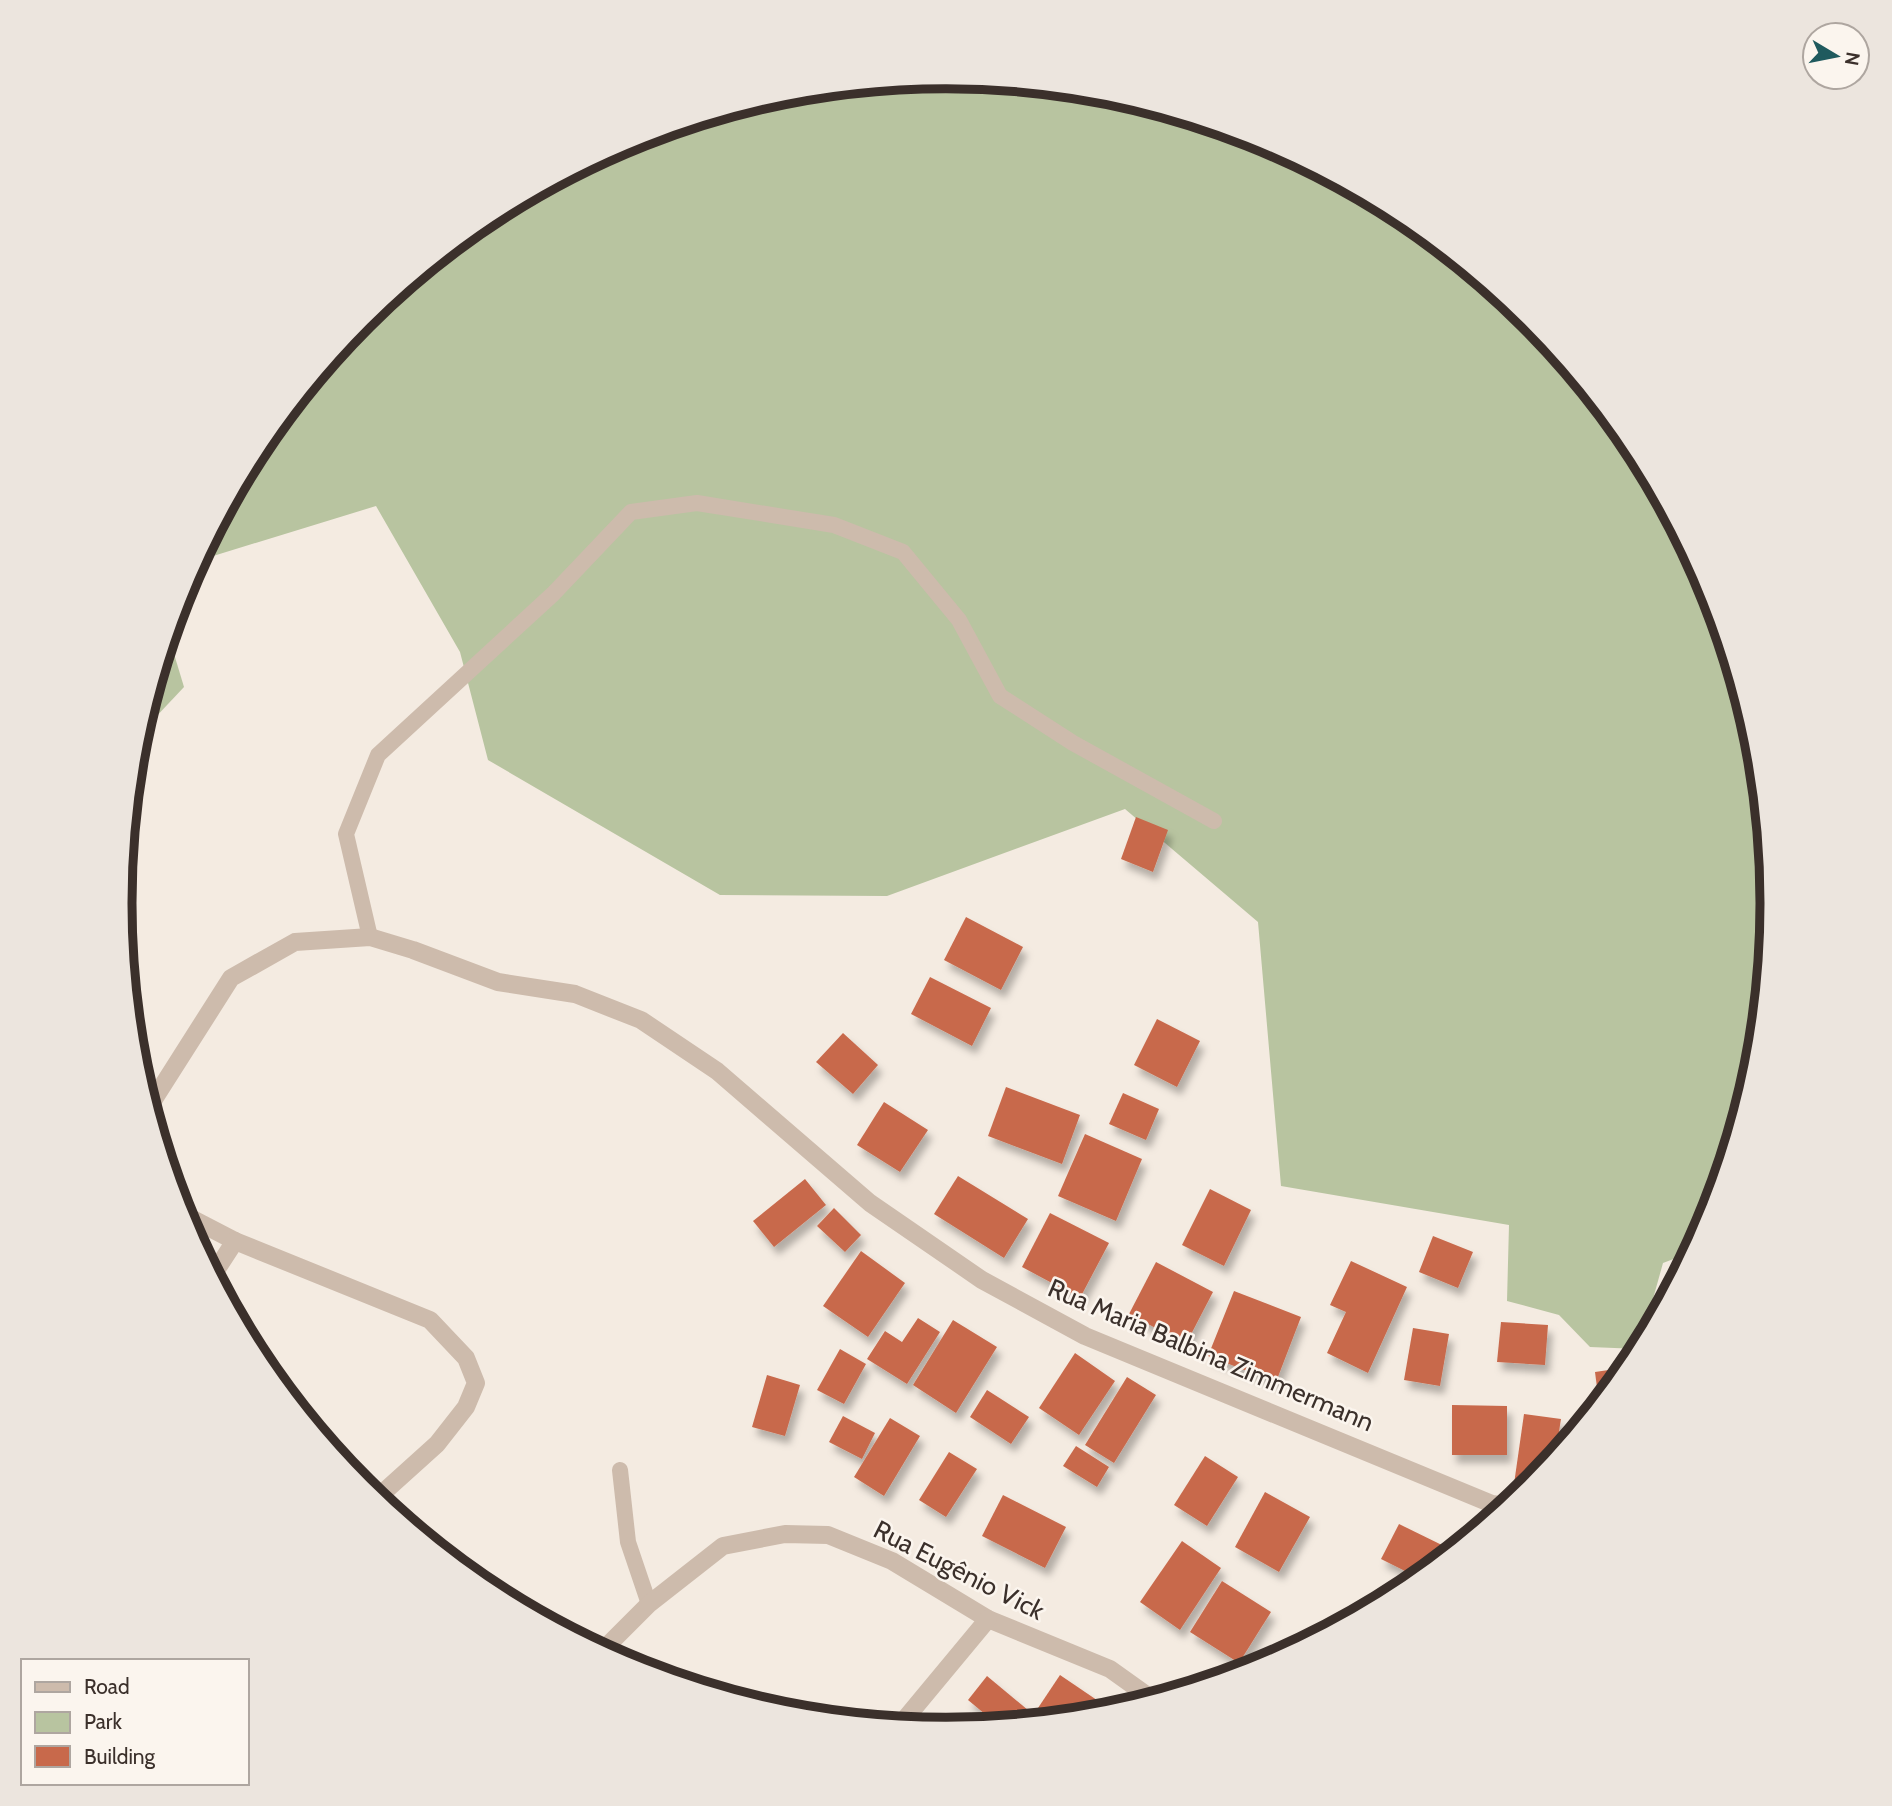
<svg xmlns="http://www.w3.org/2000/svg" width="1892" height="1806" font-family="Cabin,sans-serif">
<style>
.green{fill:#b8c4a0}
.building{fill:#c8694b;filter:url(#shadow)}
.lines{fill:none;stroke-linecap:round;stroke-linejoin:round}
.service{stroke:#cdbbac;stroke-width:16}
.minor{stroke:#cdbbac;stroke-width:18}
.labels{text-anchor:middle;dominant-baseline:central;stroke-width:5;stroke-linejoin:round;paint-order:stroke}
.street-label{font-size:26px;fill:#3b302b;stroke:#fbf5ee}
.rim{fill:none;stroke:#3b302b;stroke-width:9}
</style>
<defs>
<filter id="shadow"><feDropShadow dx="4.5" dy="8" stdDeviation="3.5" flood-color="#0004"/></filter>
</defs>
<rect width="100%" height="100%" fill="#f4ebe1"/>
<g class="green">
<path d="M946,77L1108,93L1262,140L1405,216L1530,319L1633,444L1709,587L1756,742L1772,903L1756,1065L1709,1219L1692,1252L1663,1263L1639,1349L1590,1347L1559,1315L1507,1301L1509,1225L1281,1186L1258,922L1125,809L887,896L720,895L488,760L460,652L376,506L197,561L259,444L362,319L487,216L630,140L785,93Z"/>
<path d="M168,634L184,687L137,737Z"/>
</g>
<g class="building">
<path d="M1136,817L1168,830L1153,872L1121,859Z"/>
<path d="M966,917L1023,947L1001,990L944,960Z"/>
<path d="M930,977L991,1008L972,1046L911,1014Z"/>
<path d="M1157,1019L1200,1041L1177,1087L1134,1065Z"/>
<path d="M843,1033L878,1065L853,1094L816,1062Z"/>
<path d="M1006,1087L1080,1115L1062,1164L988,1136Z"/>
<path d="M1123,1093L1159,1109L1146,1140L1109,1124Z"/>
<path d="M884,1102L928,1130L900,1172L857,1145Z"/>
<path d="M1085,1134L1142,1159L1116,1221L1058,1196Z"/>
<path d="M958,1176L1028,1219L1004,1258L934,1214Z"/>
<path d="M805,1179L826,1205L774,1247L753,1221Z"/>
<path d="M1210,1189L1251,1210L1224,1266L1182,1245Z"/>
<path d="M834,1208L861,1235L845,1252L817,1226Z"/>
<path d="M1050,1213L1109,1243L1080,1298L1022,1267Z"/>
<path d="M1433,1236L1473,1252L1458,1288L1419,1272Z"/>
<path d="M861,1251L905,1283L868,1337L823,1306Z"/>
<path d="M1351,1261L1407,1287L1368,1373L1327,1353L1346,1312L1330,1305Z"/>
<path d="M1156,1262L1213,1292L1186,1344L1129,1314Z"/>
<path d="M1672,1268L1682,1269L1670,1293Z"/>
<path d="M1234,1291L1301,1317L1276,1382L1208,1356Z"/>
<path d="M918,1318L940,1332L907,1384L867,1359L885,1331L902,1342Z"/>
<path d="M953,1320L997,1347L956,1413L913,1385Z"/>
<path d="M1501,1322L1548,1325L1545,1365L1497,1362Z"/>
<path d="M1413,1328L1449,1334L1440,1386L1404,1380Z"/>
<path d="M840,1349L866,1364L844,1404L817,1390Z"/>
<path d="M1075,1353L1115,1381L1079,1435L1039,1408Z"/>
<path d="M1629,1367L1599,1403L1595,1372Z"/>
<path d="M767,1375L800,1385L785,1436L752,1427Z"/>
<path d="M1127,1377L1156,1395L1114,1463L1085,1445Z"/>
<path d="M987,1390L1029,1417L1011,1444L970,1417Z"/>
<path d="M1452,1405L1507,1406V1455H1452Z"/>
<path d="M1524,1414L1561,1419L1555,1457L1530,1487L1514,1484Z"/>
<path d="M843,1416L875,1433L862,1459L829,1442Z"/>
<path d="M890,1418L920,1436L884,1496L854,1477Z"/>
<path d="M1076,1446L1109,1467L1097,1487L1063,1466Z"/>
<path d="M949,1452L977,1469L946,1517L919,1500Z"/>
<path d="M1205,1456L1238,1477L1207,1526L1174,1505Z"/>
<path d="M1265,1492L1310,1517L1279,1572L1235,1547Z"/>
<path d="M1003,1495L1066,1527L1045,1568L982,1536Z"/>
<path d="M1399,1524L1450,1549L1447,1555L1419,1578L1381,1559Z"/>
<path d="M1182,1541L1221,1568L1180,1630L1140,1602Z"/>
<path d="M1222,1581L1271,1612L1239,1663L1190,1632Z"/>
<path d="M1060,1675L1113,1711L1054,1718L1038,1708Z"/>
<path d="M987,1676L1040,1720L997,1724L968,1700Z"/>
</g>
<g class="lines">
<g class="service">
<path d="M370,937L346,834L378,755L553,594L631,512L697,503L834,525L903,552L959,620L1000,696L1073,743L1214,821"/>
<path d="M620,1470L628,1542L649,1604"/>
</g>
<g class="minor">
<path d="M149,1107L231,978L295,942L370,937L413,950L498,982L575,994L641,1020L717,1071L870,1203L982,1280L1085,1336L1492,1504L1507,1506"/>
<path d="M181,1213L235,1241L430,1320L466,1358L476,1383L466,1407L437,1444L376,1499"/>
<path d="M213,1275L235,1241"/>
<path d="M602,1651L649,1604L723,1546L785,1534L828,1535L892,1561L988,1619L1110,1669L1152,1699"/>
<path d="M900,1725L988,1619"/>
</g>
</g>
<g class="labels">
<g class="street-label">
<text transform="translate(1211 1355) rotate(23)">Rua Maria Balbina Zimmermann</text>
<text transform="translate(959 1570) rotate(27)">Rua Eugênio Vick</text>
</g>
</g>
<path d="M0 0H1892V1806H0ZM132 903a814 814 0 1 1 1628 0a814 814 0 1 1-1628 0Z" fill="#ece5de" fill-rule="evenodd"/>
<path class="rim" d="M132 903a814 814 0 1 1 1628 0a814 814 0 1 1-1628 0Z"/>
<rect x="21" y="1659" width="228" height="126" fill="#fbf5ee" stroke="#aea6a0" stroke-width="2"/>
<rect x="35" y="1682" width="35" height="10" fill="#cdbbac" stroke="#aea6a0" stroke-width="2"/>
<text x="84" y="1694" font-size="21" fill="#3b302b">Road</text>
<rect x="35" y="1712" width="35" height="21" fill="#b8c4a0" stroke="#aea6a0" stroke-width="2"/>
<text x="84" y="1729" font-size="21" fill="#3b302b">Park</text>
<rect x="35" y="1746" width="35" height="21" fill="#c8694b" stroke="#aea6a0" stroke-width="2"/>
<text x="84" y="1764" font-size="21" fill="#3b302b">Building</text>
<g transform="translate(1836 56) rotate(100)"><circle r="33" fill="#fbf5ee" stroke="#aea6a0" stroke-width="2"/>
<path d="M0-5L12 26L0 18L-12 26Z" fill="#1f5a5e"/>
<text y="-10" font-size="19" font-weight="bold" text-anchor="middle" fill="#3b302b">N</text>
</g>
</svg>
